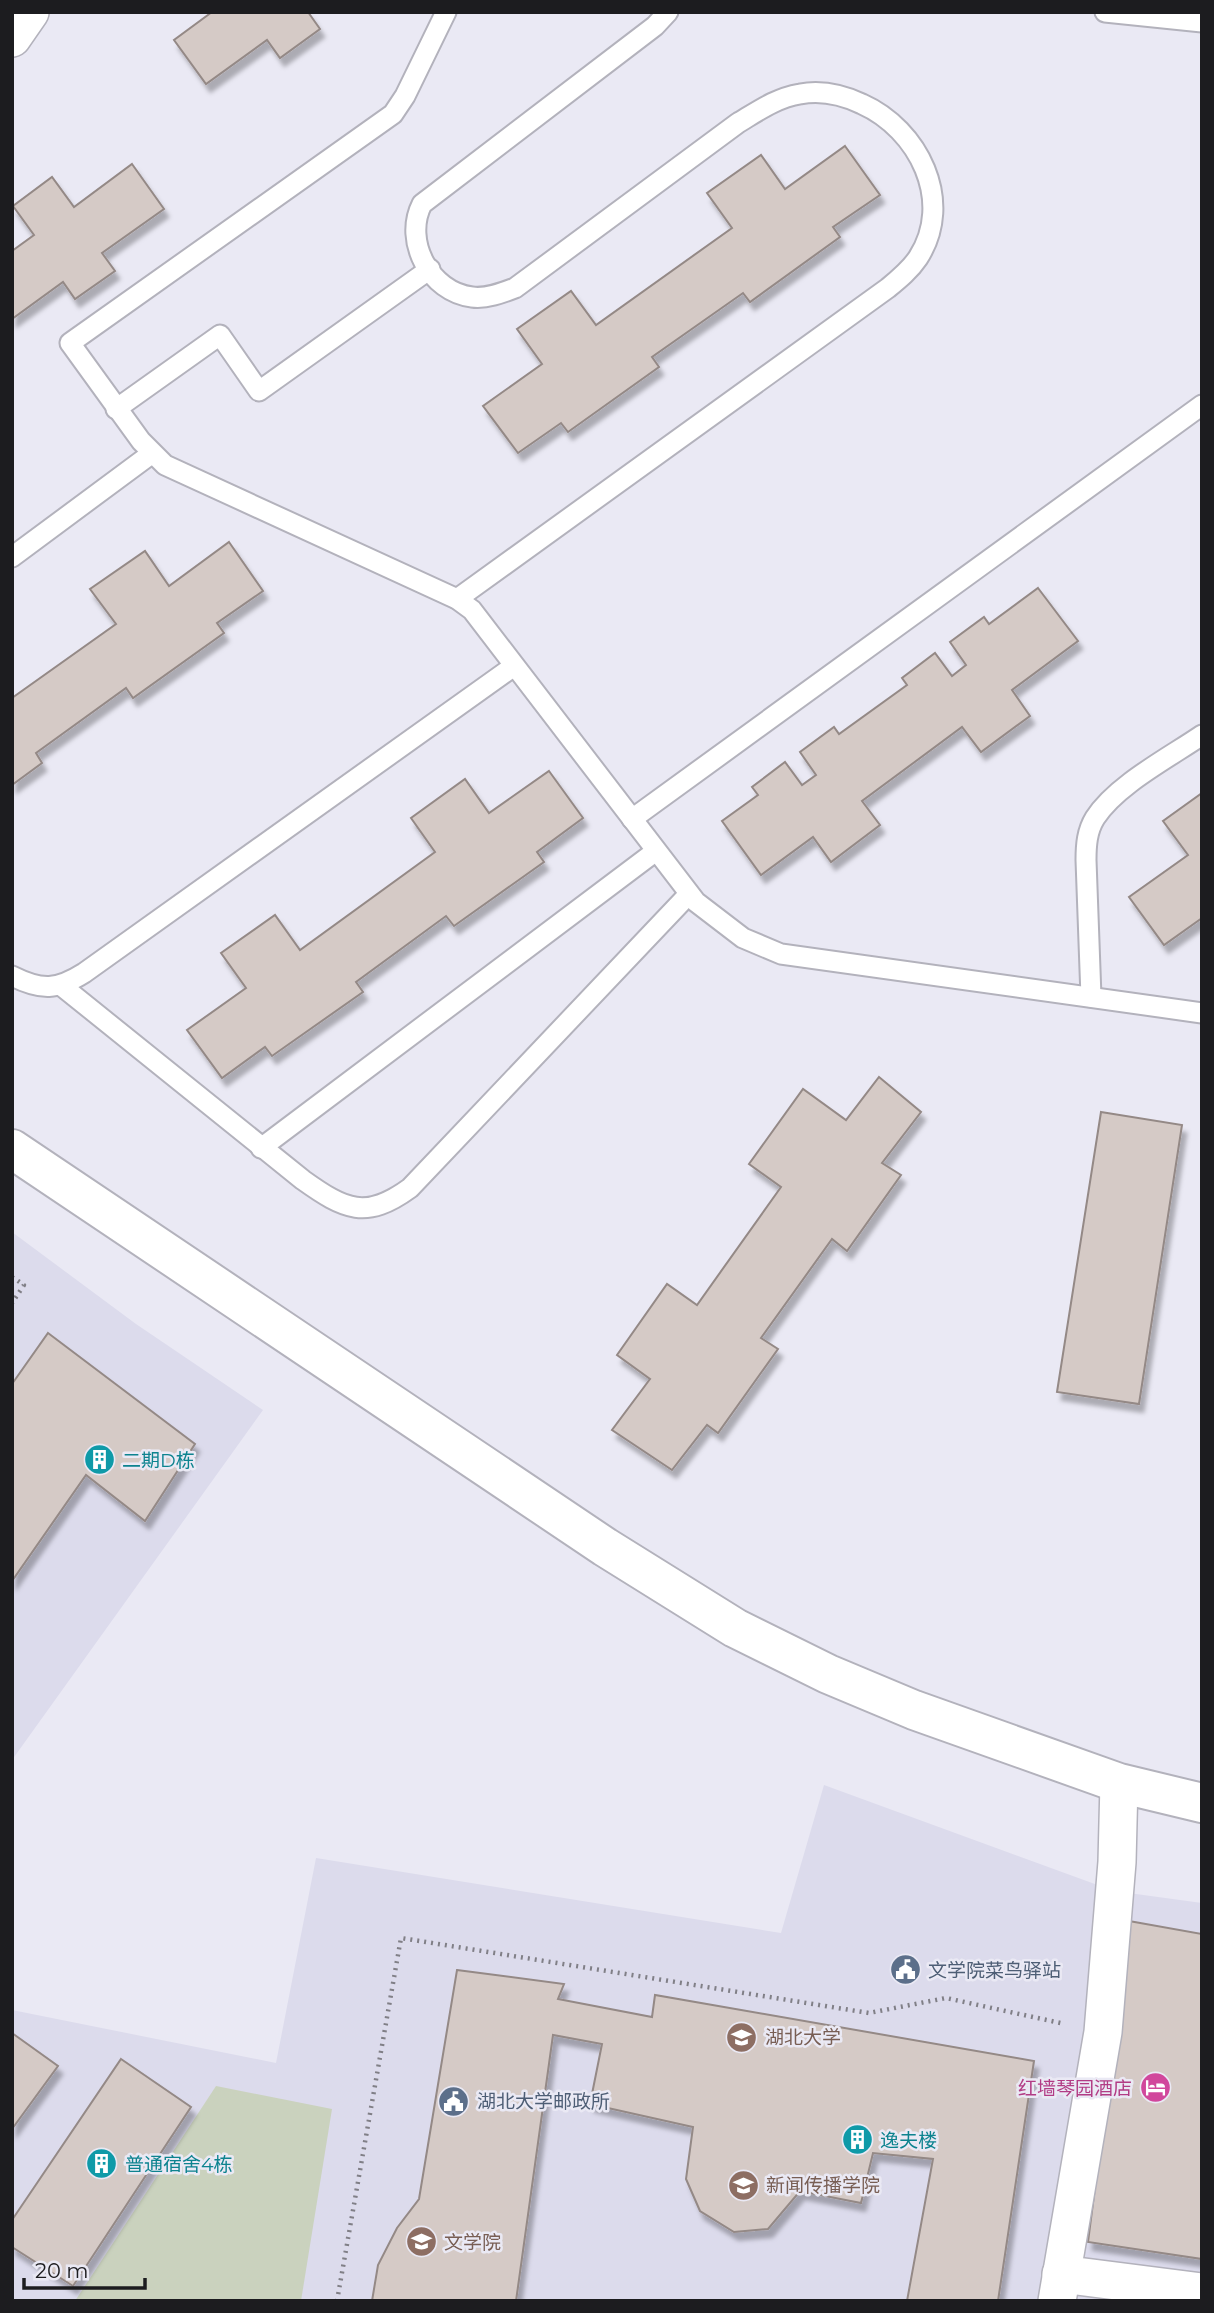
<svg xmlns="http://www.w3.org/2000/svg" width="1214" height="2313" font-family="Montserrat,'Noto Sans SC',sans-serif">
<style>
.built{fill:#dcdbec}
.green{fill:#cad2be}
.building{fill:#d5cac6;stroke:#948986;stroke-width:2;filter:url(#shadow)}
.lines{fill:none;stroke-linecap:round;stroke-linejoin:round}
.lane-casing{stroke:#b3b2bc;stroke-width:23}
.street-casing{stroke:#b3b2bc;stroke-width:40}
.secondary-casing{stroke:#b3b2bc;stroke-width:42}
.path{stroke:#807f86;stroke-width:4.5;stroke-dasharray:2 5;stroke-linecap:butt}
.lane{stroke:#fff;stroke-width:19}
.street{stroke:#fff;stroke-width:37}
.secondary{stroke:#fff;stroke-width:38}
.labels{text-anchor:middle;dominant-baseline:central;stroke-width:5;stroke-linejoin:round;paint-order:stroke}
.culture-label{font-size:19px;fill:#0d838f;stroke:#eae9f4;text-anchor:start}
.service-label{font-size:19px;fill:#4e5e75;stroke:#eae9f4;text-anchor:start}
.education-label{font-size:19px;fill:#785e54;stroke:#eae9f4;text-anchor:start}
.hotel-label{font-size:19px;fill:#b23c85;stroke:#eae9f4;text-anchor:end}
</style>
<defs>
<filter id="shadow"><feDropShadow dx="4.5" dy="8" stdDeviation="2" flood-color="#0004"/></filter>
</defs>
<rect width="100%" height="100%" fill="#eae9f4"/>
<g class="built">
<path d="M12,1232L136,1324L263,1410L12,1760Z"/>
<path d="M824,1785L1114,1891L1202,1903V2301H12V2010L276,2063L316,1858L781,1933Z"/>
</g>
<path class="green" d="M216,2086L332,2109L301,2301H75Z"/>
<g class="building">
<path d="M212,12H308L320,29L280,58L267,40L206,84L174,40Z"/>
<path d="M845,146L880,195L833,227L840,237L750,302L743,293L652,357L659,367L568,432L561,423L518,453L483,406L542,364L517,329L571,291L596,325L732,228L707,193L761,155L785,189Z"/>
<path d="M132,164L164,209L102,253L115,271L75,299L63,282L12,319V251L34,235L13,206L52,177L74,207Z"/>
<path d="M229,542L263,591L217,623L224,633L133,698L126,688L36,753L42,763L12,785V698L116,624L90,589L145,551L169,586Z"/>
<path d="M1038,588L1078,641L1012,690L1030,716L981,752L962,727L862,801L880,825L831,862L813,837L761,875L722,821L758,795L752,787L785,762L802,785L816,775L800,752L834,727L839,734L907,685L902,678L935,653L952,676L966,665L950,642L984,617L989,624Z"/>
<path d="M549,771L583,818L537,852L544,862L454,926L446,916L356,982L363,992L272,1056L265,1047L222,1078L187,1030L246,988L221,953L275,915L300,950L435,852L411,818L465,779L489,813Z"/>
<path d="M1202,793V918L1164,945L1129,897L1188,855L1163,821Z"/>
<path d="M879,1077L921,1112L882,1163L901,1175L847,1251L832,1239L761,1338L778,1349L718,1433L707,1425L672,1470L612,1430L650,1379L617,1355L667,1284L697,1305L781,1187L749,1164L803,1089L846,1120Z"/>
<path d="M1101,1112L1182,1125L1139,1404L1057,1392Z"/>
<path d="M48,1333L195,1444L145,1521L86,1475L12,1581V1384Z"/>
<path d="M1129,1921L1202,1934V2259L1088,2242Z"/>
<path d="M457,1970L564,1984L558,1999L652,2017L655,1995L1034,2061L998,2301H907L933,2159L873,2153L861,2203L800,2191L768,2229L734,2232L700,2211L686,2179L693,2127L590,2104L602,2044L553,2035L516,2301H372L378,2265L397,2228L419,2199Z"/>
<path d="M12,2033L58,2066L12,2129Z"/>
<path d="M121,2059L191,2107L73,2286L12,2247V2220Z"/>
</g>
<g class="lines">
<defs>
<g id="lane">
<path d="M446,12L405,96L393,114L70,343L141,441L165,465L457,599L472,610L696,902L743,938L781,954L1202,1013"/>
<path d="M1105,12L1202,22"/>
<path d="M116,409L220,335L259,391L430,269"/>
<path d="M12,557L151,454"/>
<path d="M457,599L888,288C899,279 910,270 918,258C955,201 918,129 862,104C843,95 821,90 800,94C776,98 758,111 738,123L515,288C502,293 486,299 472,297C430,292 403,241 422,204L655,26L668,12"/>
<path d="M632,819L1202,405"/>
<path d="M12,976C42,991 57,990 84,973L514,666"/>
<path d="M63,987L303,1180C345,1210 366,1220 410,1188L689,894"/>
<path d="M1091,997L1086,860C1086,845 1087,831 1095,818C1116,785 1170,757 1202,735"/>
<path d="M261,1148L656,851"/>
</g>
<g id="street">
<path d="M12,38L30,12"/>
<path d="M1061,2274L1202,2292"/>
<path d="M1057,2301L1103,2032L1117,1862L1119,1783"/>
</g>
<path id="secondary" d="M12,1149L605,1547L735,1628L828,1674L914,1710L1119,1783L1202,1803"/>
</defs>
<use href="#lane" class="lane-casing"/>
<use href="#street" class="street-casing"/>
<use href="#secondary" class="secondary-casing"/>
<g class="path">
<path d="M12,1277L24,1285L12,1303"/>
<path d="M337,2301L401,1938L869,2013L946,1998L1065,2024"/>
</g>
<use href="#lane" class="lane"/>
<use href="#street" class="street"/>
<use href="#secondary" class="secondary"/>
</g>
<defs>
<symbol id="building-disc" viewBox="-11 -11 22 22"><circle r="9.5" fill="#0f9aa8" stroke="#eae9f4"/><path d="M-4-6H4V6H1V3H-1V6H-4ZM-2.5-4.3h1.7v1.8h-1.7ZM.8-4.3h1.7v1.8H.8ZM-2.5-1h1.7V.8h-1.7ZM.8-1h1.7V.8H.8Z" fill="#fff"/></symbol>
<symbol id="civic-disc" viewBox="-11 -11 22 22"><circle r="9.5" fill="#5c6f8a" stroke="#eae9f4"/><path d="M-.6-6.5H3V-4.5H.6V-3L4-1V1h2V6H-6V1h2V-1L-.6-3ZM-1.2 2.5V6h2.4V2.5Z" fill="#fff"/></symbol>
<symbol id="university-disc" viewBox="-11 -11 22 22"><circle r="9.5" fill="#8d6e63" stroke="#eae9f4"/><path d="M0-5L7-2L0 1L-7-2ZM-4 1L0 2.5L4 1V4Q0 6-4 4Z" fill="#fff"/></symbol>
<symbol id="hotel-disc" viewBox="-11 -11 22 22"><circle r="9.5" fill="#d1479c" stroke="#eae9f4"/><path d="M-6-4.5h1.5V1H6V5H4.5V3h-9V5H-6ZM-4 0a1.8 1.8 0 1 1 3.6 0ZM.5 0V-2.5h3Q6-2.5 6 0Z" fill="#fff"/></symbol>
</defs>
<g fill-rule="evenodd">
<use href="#building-disc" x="82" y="1442" width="35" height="35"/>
<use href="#civic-disc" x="888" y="1952" width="35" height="35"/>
<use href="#university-disc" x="724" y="2020" width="35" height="35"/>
<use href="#hotel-disc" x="1138" y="2070" width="35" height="35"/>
<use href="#civic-disc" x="436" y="2084" width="35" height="35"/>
<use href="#building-disc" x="840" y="2122" width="35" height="35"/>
<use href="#building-disc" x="84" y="2146" width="35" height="35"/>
<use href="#university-disc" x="726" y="2168" width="35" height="35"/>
<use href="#university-disc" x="404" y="2224" width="35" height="35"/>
</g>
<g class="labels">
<g class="culture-label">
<text x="122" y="1460">二期D栋</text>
<text x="880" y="2140">逸夫楼</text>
<text x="125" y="2164">普通宿舍4栋</text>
</g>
<g class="service-label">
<text x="928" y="1970">文学院菜鸟驿站</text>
<text x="477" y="2101">湖北大学邮政所</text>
</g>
<g class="education-label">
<text x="765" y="2037">湖北大学</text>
<text x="766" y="2185">新闻传播学院</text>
<text x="444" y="2242">文学院</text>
</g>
<g class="hotel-label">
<text x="1132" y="2088">红墙琴园酒店</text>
</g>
</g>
<rect width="1214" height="2313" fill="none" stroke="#1c1c1f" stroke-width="28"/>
<path d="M24 2278v10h121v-10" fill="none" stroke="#1c1c1f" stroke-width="3.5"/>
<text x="35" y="2278" font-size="21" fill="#1c1c1f" stroke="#eae9f4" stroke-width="5" paint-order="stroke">20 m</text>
</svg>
